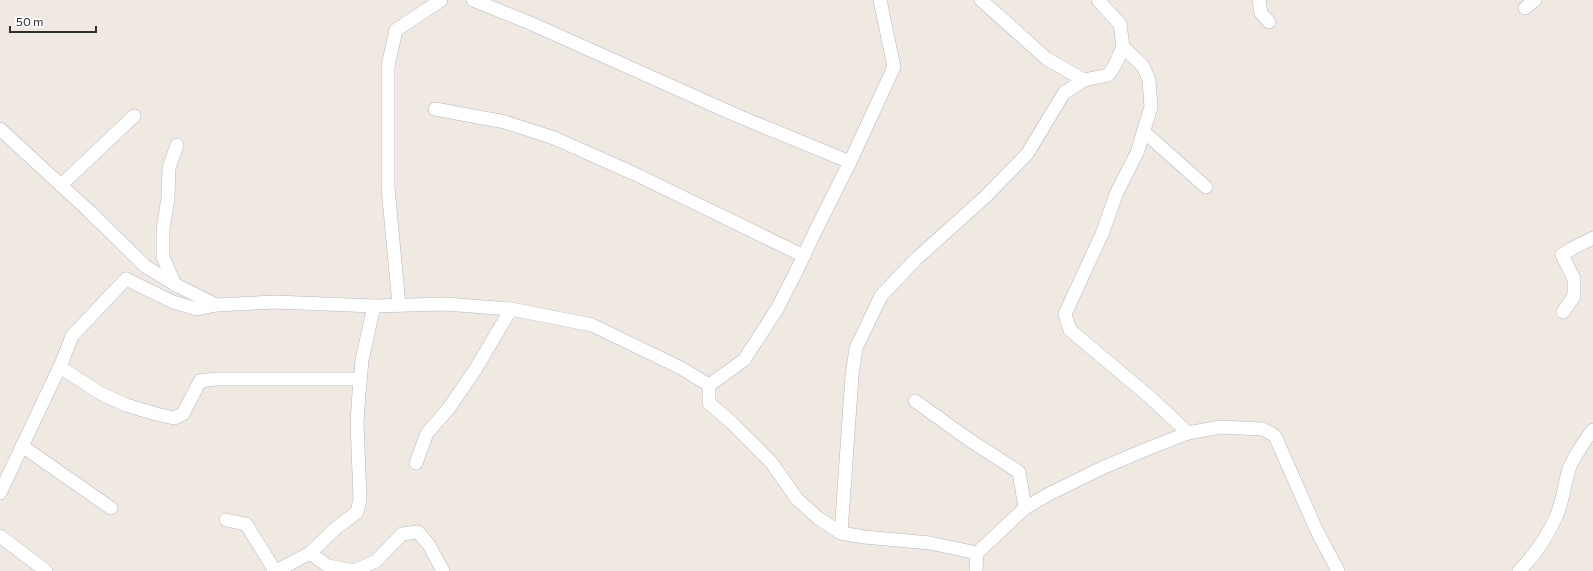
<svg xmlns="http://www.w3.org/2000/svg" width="1593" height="571" font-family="Commissioner,sans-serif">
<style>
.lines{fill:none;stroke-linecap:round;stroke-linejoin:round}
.street-casing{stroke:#b4b7c1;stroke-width:14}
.street{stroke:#fff;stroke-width:13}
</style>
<rect width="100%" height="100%" fill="#efe9e1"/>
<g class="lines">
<defs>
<g id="street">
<path d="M473,0L530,23L738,116L850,162"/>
<path d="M880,0L894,67L850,162L815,232L795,274L777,309L744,360L709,385V403L732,423L771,462L797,499L818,518L841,533L864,537L930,543L977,553L976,571"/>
<path d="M981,0L1047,59L1084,80L1108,75L1115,65L1123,47L1120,24L1098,0"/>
<path d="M1259,0L1261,13L1269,22"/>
<path d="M1525,8L1535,0"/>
<path d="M435,109L505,122L554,138L635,174L804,256"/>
<path d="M0,129L89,211L145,266L176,285L216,305L275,302L374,306L445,304L511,309L592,325L681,368L709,385"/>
<path d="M1143,131L1206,187"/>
<path d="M61,185L134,116"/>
<path d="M175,285L163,257V230L168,198L169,168L177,145"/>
<path d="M399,305L388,188V66L396,30L441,0"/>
<path d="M1563,312L1574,296V279L1562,255L1571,249L1593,238"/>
<path d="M60,367L100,393L126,405L156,414L174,418L183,414L200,381L215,379H360"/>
<path d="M915,401L971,441L1019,472L1025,508"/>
<path d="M1188,433L1220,427L1263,429L1275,436L1316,529L1338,571"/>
<path d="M22,446L111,508"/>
<path d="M416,463L427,433L449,408L475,370L511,309"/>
<path d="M0,493L62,362L72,336L126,279L173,302L197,309L216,305"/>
<path d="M226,520L246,524L275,571"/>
<path d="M841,533L852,376L856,348L881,296L916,259L985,197L1027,154L1064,93L1084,80"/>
<path d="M0,536L46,571"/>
<path d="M310,553L328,566L354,571L376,561L402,534L418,532L429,545L443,571"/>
<path d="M977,553L1025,508L1049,494L1102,468L1147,449L1188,433L1151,398L1070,330L1065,314L1102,234L1117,192L1137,153L1151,107L1149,80L1143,66L1123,47"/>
<path d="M276,571L310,553L335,529L357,512L360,499L357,422L359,393L362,360L374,306"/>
<path d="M1519,571C1535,555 1547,537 1556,517C1563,502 1564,485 1569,469C1572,461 1587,436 1593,430"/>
</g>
</defs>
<use href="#street" class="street-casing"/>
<use href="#street" class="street"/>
</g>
<path d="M10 26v6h86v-6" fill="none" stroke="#2e2e2e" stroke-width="2"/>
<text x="16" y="26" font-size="12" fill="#2e2e2e" stroke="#ffffff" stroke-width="3" paint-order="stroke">50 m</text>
</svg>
